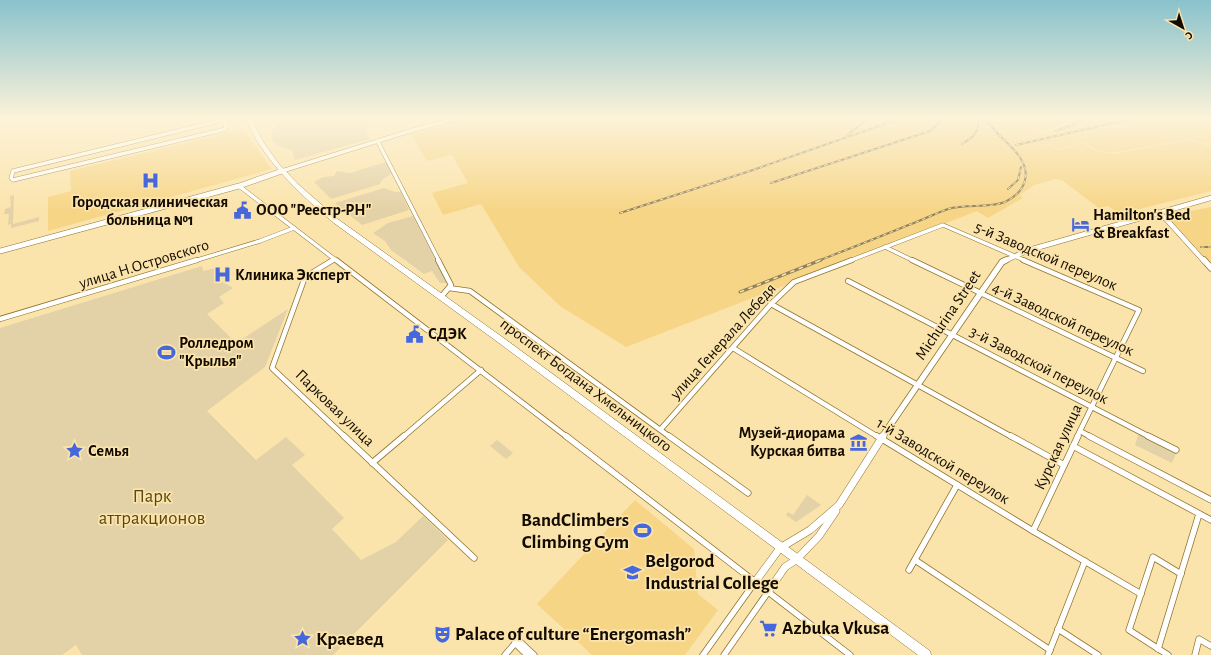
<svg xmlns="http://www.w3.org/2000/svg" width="1211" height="655" font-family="'Alegreya Sans',sans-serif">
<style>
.built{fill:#f6d586}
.green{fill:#e3d1a7}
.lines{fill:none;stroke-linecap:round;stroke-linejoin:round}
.minor-far2-casing{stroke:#90742d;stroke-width:4.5}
.minor-far1-casing{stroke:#90742d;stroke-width:6}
.minor-casing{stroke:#90742d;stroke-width:7}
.tertiary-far2-casing{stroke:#90742d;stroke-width:5.5}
.tertiary-far1-casing{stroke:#90742d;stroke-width:7}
.tertiary-casing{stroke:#90742d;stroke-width:8}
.secondary-casing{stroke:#90742d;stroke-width:6}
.primary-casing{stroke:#90742d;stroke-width:1}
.minor-far2{stroke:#fff;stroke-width:3.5}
.minor-far1{stroke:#fff;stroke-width:4.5}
.minor{stroke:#fff;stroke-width:5.5}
.tertiary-far2{stroke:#fff;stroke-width:4.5}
.tertiary-far1{stroke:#fff;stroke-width:5.5}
.tertiary{stroke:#fff;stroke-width:7}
.secondary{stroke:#fff;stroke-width:5}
.primary{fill:#fff;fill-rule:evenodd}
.rail-far1-casing{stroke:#91815d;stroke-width:2}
.rail-casing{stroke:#91815d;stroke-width:3}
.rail-far1{stroke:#fbe4ab;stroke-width:1;stroke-dasharray:3.5;stroke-linecap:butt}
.rail{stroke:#fbe4ab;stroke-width:1.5;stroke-dasharray:4.5;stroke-linecap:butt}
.labels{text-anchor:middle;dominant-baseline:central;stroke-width:3.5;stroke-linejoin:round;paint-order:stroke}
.poi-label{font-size:16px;font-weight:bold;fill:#130b00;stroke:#fbe4ab;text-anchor:start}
.street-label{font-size:16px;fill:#130b00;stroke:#fbe4ab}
.near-park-label{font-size:19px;fill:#5b470d;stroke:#fbe4ab}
.near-poi-label{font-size:19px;font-weight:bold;fill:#130b00;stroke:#fbe4ab;text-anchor:start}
</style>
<rect width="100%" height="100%" fill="#fbe4ab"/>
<g class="built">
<path d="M467,119H1078L1036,134L1008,141L1011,143L1009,141L1037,135L1082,119H1168L1107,131L1172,119H1211V146L1190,139L1110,153L1096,150L1084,142L1058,149L1051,144L1022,152L1051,145L1058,150L1084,143L1095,151L1112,154L1190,140L1211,147V191L1120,214L1108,206L1099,208L1063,181L1056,179L1034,185L1020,195L1023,198L988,218L977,211L626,347L560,306L519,267L481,204L443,215L432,193L468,183L452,155L427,161L410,134Z"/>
<path d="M243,129L272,169L48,231V197L71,191L70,171Z"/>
<path d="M1211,207V264L1167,216Z"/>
<path d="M635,500L694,549L698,594L718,610L685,655H592L537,604Z"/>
</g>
<g class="green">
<path d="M280,119H371L365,130L370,139L295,160L292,150C275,148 262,135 281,123Z"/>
<path d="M386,162L392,173L382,180L380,184L331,199L314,182L323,177L334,176L337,171L350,173Z"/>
<path d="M384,188L395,192H401L409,210L362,225L335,203Z"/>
<path d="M14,195L13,224L39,217V221L11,228V224L8,225L9,214H4L5,209L11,207L10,196Z"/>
<path d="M413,216L448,283H440L432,271L424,274L391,250L385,241L373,233L388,223Z"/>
<path d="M202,266L203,271L216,268V278L233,288L219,297L224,303L207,314L236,343L288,309L265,367L207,411L256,460L286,437L305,455L292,465L344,518L332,529L361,560L396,542L423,516L448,540L333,655H82L76,645L62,655H0V328Z"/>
<path d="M1139,433L1176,453L1172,463L1135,445Z"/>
<path d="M497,440L513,453L506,459L490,446Z"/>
<path d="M807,495L821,505L796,522L786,515L788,512L793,515Z"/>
</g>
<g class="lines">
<defs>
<g id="minor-far2">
<path d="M225,120L226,129L13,180L11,178L13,171L227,119"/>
<path d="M378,142L439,261"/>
<path d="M282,171L413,130L455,119"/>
<path d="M239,186L337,261"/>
<path d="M885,247L914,261"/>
<path d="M194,261L260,241L294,228"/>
<path d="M331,261L334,259"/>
<path d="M849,261L943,225L1026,261"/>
</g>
<g id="minor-far1">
<path d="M333,260L305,277L272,368L345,437"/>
<path d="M336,260L567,437"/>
<path d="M438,260L451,285L441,297"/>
<path d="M912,260L1143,371"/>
<path d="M1023,260L1139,310L1077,437"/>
<path d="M848,281L1150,437"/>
<path d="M449,288L470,291L670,437"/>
<path d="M771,304L1012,437"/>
<path d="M0,319L197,260"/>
<path d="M733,348L878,437"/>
<path d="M661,429L771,304L794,282L852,260"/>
<path d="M1080,431L1091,437"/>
<path d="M403,437L481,370"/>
</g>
<g id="minor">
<path d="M344,436L474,558"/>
<path d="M566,436L850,655"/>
<path d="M669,436L748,493"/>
<path d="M877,436L1033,531L1141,594"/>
<path d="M1011,436L1064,465"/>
<path d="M1089,436L1211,500"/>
<path d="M1148,436L1176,450"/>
<path d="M1073,446L1211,520"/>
<path d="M372,463L404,436"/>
<path d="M1033,531L1078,436"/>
<path d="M915,560L1050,650"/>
<path d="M909,570L957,485"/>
<path d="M1058,629L1098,655"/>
<path d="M515,643L527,655"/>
<path d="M1158,649L1199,514"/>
<path d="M505,655L518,640L534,655"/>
<path d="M703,655L755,582"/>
<path d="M724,655L768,592"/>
<path d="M1048,655L1085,561"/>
<path d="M1168,655L1129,630L1153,557L1181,574"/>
<path d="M1195,655L1199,639L1211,646"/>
</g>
<g id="tertiary-far2">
<path d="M1157,212L1166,219L1204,261"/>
<path d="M1004,261L1029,250L1211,198"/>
</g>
<g id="tertiary-far1">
<path d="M1204,260L1211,268"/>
<path d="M882,437L1002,262L1006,260"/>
</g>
<g id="tertiary">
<path d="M755,582L780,548L810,530L839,505L883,436"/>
<path d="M768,592L785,567L796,560L819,536L836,511"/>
</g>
<path id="secondary" d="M0,251L239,186L282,171"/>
<path id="primary" d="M246,119H251L264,143L279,164L298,184L339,220L505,339L930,651L931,655H918L499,343L334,223C306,199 279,175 259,144C254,136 250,127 246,119Z"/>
</defs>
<use href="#minor-far2" class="minor-far2-casing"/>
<use href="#minor-far1" class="minor-far1-casing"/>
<use href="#minor" class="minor-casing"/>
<use href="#tertiary-far2" class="tertiary-far2-casing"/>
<use href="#tertiary-far1" class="tertiary-far1-casing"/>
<use href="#tertiary" class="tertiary-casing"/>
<use href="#secondary" class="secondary-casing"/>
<use href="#primary" class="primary-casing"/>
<use href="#minor-far2" class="minor-far2"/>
<use href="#minor-far1" class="minor-far1"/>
<use href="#minor" class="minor"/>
<use href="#tertiary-far2" class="tertiary-far2"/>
<use href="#tertiary-far1" class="tertiary-far1"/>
<use href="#tertiary" class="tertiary"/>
<use href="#secondary" class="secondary"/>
<use href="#primary" class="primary"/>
<defs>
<g id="rail-far1">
<path d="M985,119L1001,137"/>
<path d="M1056,131L1086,119"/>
<path d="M847,135L868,119"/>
<path d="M962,144C972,138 980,132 978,119"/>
<path d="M1016,145L1131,119"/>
<path d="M771,183L930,131L943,119"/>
<path d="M1008,189L1018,180L1021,167"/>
<path d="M620,213L750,171L899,119"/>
<path d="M1201,247H1211"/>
<path d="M818,261C848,249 877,238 906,226C920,221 934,214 948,209C966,203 987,209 1005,202C1014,198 1023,190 1025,180C1030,161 1009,145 997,133"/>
</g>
<path id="rail" d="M740,292L821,260"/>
</defs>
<use href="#rail-far1" class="rail-far1-casing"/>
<use href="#rail" class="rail-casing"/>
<use href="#rail-far1" class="rail-far1"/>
<use href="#rail" class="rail"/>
</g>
<linearGradient id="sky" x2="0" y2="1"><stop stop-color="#89c2cc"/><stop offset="0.56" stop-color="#fdf3d9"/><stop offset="1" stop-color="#fdf3d9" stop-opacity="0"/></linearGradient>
<rect width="1211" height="211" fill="url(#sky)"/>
<defs>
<symbol id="hospital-bare" viewBox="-9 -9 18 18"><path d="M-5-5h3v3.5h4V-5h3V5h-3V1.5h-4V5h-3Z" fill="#4768dc" stroke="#fbe4ab" stroke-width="2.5" paint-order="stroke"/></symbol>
<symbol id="civic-bare" viewBox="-9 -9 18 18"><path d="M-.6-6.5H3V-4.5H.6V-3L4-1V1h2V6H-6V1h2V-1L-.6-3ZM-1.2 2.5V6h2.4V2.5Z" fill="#4768dc" stroke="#fbe4ab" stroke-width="2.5" paint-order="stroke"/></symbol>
<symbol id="hotel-bare" viewBox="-9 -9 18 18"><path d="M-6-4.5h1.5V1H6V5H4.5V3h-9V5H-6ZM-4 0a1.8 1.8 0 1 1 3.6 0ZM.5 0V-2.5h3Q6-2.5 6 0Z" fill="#4768dc" stroke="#fbe4ab" stroke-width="2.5" paint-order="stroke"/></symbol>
<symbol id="stadium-bare" viewBox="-9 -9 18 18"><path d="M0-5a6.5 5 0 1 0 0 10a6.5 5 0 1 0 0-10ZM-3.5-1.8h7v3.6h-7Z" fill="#4768dc" stroke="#fbe4ab" stroke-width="2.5" paint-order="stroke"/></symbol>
<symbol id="museum-bare" viewBox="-9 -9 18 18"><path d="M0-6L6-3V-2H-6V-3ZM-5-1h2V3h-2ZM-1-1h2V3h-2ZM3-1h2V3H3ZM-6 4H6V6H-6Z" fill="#4768dc" stroke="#fbe4ab" stroke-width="2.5" paint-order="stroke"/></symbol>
<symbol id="sight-bare" viewBox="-9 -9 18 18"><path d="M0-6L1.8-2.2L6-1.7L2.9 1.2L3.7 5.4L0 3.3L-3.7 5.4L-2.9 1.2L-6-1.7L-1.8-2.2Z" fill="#4768dc" stroke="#fbe4ab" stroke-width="2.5" paint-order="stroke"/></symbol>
<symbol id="university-bare" viewBox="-9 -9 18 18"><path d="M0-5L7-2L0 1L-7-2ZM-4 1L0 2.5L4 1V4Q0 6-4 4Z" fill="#4768dc" stroke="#fbe4ab" stroke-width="2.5" paint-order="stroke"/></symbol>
<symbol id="supermarket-bare" viewBox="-9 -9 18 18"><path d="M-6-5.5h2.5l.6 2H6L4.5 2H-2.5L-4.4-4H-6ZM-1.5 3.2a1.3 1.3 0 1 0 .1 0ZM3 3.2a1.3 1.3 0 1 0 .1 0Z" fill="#4768dc" stroke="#fbe4ab" stroke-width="2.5" paint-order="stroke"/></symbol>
<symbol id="theatre-bare" viewBox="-9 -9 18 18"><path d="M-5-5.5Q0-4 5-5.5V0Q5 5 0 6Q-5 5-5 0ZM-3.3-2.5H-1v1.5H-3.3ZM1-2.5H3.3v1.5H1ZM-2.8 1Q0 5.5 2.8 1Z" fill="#4768dc" stroke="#fbe4ab" stroke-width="2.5" paint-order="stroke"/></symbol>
</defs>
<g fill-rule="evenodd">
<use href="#hospital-bare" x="138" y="168" width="25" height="25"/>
<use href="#civic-bare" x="230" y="198" width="25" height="25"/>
<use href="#hotel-bare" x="1068" y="212" width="25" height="25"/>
<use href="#hospital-bare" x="210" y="262" width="25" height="25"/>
<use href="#civic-bare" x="402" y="322" width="25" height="25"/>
<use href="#stadium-bare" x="154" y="340" width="25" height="25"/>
<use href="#museum-bare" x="846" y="430" width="25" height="25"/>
<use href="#sight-bare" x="62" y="438" width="25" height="25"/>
<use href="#stadium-bare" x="630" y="518" width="25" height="25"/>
<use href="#university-bare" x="620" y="560" width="25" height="25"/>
<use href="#supermarket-bare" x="756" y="616" width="25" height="25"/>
<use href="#theatre-bare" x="430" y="622" width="25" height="25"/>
<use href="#sight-bare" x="290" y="626" width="25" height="25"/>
</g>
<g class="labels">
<g class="poi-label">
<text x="150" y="202" text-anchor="middle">Городская клиническая<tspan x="150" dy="18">больница №1</tspan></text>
<text x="256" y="210">ООО "Реестр-РН"</text>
<text x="1093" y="215">Hamilton's Bed<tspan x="1093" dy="18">&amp; Breakfast</tspan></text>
<text x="235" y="275">Клиника Эксперт</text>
<text x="428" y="334">СДЭК</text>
<text x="179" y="343">Ролледром<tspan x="179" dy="18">"Крылья"</tspan></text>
<text x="845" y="433" text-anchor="end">Музей-диорама<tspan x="845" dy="18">Курская битва</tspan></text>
<text x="88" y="451">Семья</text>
</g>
<g class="street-label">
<text transform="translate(1046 256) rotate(23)">5-й Заводской переулок</text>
<text transform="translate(144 264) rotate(-17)">улица Н.Островского</text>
<text transform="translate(948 315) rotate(-56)">Michurina Street</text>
<text transform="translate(1063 319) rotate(25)">4-й Заводской переулок</text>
<text transform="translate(723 341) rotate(-48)">улица Генерала Лебедя</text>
<text transform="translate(1039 365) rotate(27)">3-й Заводской переулок</text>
<text transform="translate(586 385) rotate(37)">проспект Богдана Хмельницкого</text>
<text transform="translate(335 408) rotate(44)">Парковая улица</text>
<text transform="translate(1058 447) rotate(-65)">Курская улица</text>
<text transform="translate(943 461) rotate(31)">1-й Заводской переулок</text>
</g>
<g class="near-park-label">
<text x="152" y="496">Парк<tspan x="152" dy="22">аттракционов</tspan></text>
</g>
<g class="near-poi-label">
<text x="629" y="520" text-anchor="end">BandClimbers<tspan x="629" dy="22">Climbing Gym</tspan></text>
<text x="645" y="561">Belgorod<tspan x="645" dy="22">Industrial College</tspan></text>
<text x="782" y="628">Azbuka Vkusa</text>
<text x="455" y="634">Palace of culture “Energomash”</text>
<text x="316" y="639">Краевед</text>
</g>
</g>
<g transform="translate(1183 28) rotate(141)" stroke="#fbe4ab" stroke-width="3" paint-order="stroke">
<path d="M0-3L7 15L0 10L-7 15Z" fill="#130b00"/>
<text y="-6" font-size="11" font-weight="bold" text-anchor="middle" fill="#130b00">С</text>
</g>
</svg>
